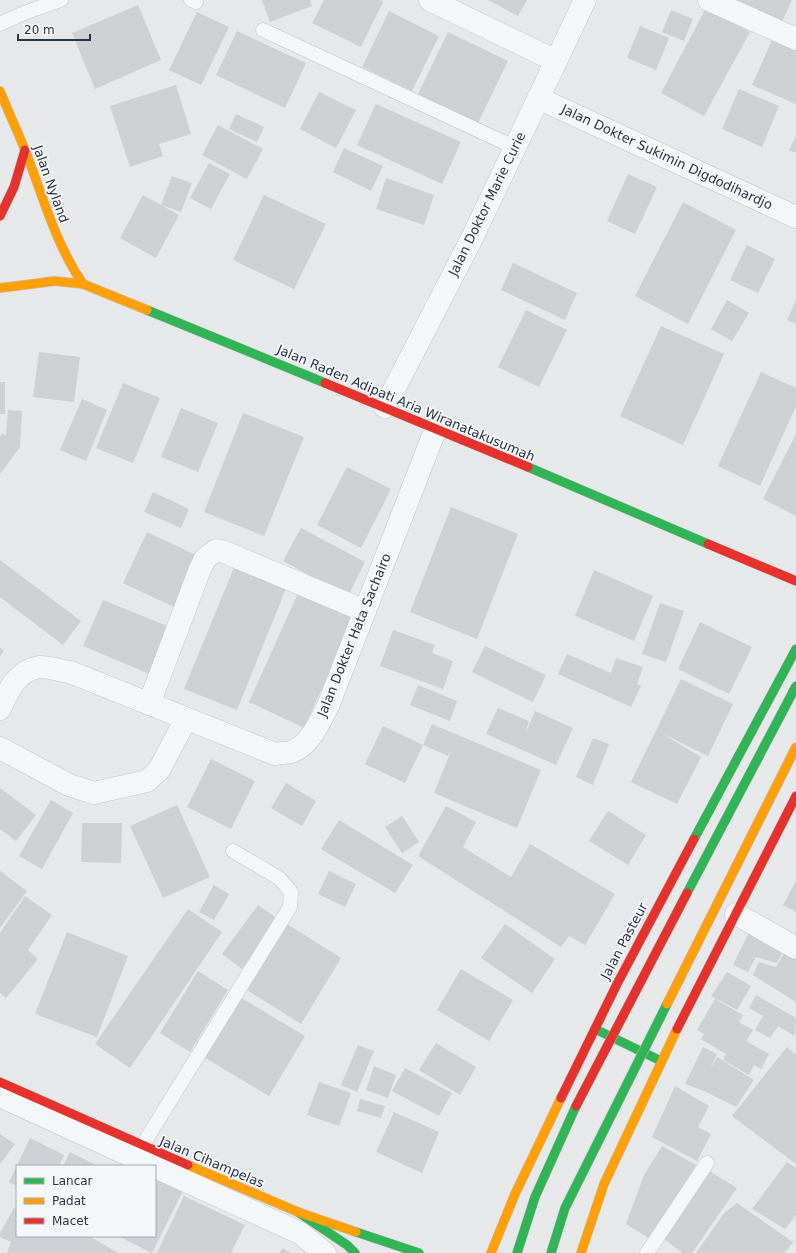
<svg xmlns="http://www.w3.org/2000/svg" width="796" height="1253" font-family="'DejaVu Sans',sans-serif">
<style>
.building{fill:#ced0d3}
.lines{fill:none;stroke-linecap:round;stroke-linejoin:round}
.lane-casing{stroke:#c4c6c8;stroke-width:15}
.street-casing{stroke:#c4c6c8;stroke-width:23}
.fast-casing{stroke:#c4c6c8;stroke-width:10}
.slow-casing{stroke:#c4c6c8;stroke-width:10}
.jam-casing{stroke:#c4c6c8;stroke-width:10}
.lane{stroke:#f5f6f7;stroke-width:14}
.street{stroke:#f5f6f7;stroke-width:22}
.fast{stroke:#30b455;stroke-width:9}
.slow{stroke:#ff9f0a;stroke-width:9}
.jam{stroke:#e5322d;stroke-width:9}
.fast-bridge-casing{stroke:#b8bbbf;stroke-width:10;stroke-linecap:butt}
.slow-bridge-casing{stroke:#b8bbbf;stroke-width:10;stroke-linecap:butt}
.jam-bridge-casing{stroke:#b8bbbf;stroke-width:10;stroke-linecap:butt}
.fast-bridge{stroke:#30b455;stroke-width:9}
.slow-bridge{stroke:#ff9f0a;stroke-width:9}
.jam-bridge{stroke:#e5322d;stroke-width:9}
.labels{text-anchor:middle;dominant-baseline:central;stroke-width:3.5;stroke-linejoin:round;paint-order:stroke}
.street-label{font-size:13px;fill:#2b3445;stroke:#f4f6f9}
</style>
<rect width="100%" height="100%" fill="#e6e8ea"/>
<g class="building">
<path d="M262,0H310L312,6L270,22Z"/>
<path d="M324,0H380L383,2L361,47L312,23Z"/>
<path d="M488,0H527L518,16Z"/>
<path d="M726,0H792L780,26Z"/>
<path d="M138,5L161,60L95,89L72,33Z"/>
<path d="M706,8L750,32L704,116L661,93Z"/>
<path d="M671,10L693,19L684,41L662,32Z"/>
<path d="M389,11L439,36L412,91L362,67Z"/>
<path d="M197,12L229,27L201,85L169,70Z"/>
<path d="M640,26L669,38L656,70L627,58Z"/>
<path d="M237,31L306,63L285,108L216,75Z"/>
<path d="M448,32L508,61L478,123L418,94Z"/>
<path d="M773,38L796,48V104L752,85Z"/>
<path d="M176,85L191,134L159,144L163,156L130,167L110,106Z"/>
<path d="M739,89L779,106L762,147L722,129Z"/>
<path d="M319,92L356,110L336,148L300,129Z"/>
<path d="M376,104L461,142L442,184L357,145Z"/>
<path d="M236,114L264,127L257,142L229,129Z"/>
<path d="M218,125L263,149L247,179L202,155Z"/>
<path d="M796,136V153L789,150Z"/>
<path d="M344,148L383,166L371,191L333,172Z"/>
<path d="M209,163L230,174L211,209L190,198Z"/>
<path d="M628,174L657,187L635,234L607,221Z"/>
<path d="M172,176L192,183L181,212L161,205Z"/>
<path d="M386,178L434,195L424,225L376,209Z"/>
<path d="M143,195L179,215L156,258L120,238Z"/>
<path d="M264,195L326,224L294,289L233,260Z"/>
<path d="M683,202L736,230L688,324L635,296Z"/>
<path d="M747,245L775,259L758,293L730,280Z"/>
<path d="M513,263L577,293L565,320L501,290Z"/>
<path d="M727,300L749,313L732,341L711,329Z"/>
<path d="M796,301V324L787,320Z"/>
<path d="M526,310L567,330L539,387L498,367Z"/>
<path d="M661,326L724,354L683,445L620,416Z"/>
<path d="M39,352L80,357L74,402L33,397Z"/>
<path d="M761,372L796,388V406L760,486L718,466Z"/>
<rect x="0" y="382" width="5" height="32"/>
<path d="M123,383L160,398L133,463L96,448Z"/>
<path d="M82,399L107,410L86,461L60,450Z"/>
<path d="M181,408L218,423L198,472L161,457Z"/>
<path d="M8,410L22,411L20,447L0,474V437L2,433L6,436Z"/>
<path d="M243,413L304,437L264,536L204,512Z"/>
<path d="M796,434V516L763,499Z"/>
<path d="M347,467L391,489L361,548L317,525Z"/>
<path d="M153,492L189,509L181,528L144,512Z"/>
<path d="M451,507L518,534L477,639L410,612Z"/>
<path d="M301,528L365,562L348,596L283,561Z"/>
<path d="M147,532L200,557L176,608L123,583Z"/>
<path d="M0,560L81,621L63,645L0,597Z"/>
<path d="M235,565L287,586L237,710L184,689Z"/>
<path d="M594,570L653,596L634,641L575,616Z"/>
<path d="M298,593L354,618L304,728L249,702Z"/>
<path d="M103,600L172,628L152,675L83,646Z"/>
<path d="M660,603L684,611L666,662L642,654Z"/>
<path d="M700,622L752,647L729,694L678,669Z"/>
<path d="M393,630L435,645L432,653L453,661L443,689L380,666Z"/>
<path d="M485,646L546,675L533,702L472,672Z"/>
<path d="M0,647L4,651L0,656Z"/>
<path d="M567,654L611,673L616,658L643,667L637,684L641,686L631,707L558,674Z"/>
<path d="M681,679L733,704L708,756L661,733L701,757L677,804L631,782Z"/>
<path d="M418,685L457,701L450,721L410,705Z"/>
<path d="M498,708L529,721L525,734L535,711L573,728L556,765L486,734Z"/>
<path d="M432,724L541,770L517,828L434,793L451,751L448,756L423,745Z"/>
<path d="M383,726L423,745L405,783L365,764Z"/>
<path d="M593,738L609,744L593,785L576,777Z"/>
<path d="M211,759L255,781L231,829L187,807Z"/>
<path d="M286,783L316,801L302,826L271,808Z"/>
<path d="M0,788L36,815L16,841L0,829Z"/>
<path d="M51,800L73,813L42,869L19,856Z"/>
<path d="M177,805L210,877L163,898L130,826Z"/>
<path d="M446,806L476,822L463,847L511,877L530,844L615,894L585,945L569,936L561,947L418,856Z"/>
<path d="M608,811L646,835L628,865L589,841Z"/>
<path d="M402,816L419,842L402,853L385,827Z"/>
<path d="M339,820L413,865L395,893L321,849Z"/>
<path d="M82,823H122L121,863L81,862Z"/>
<path d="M0,871L27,891L0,928Z"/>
<path d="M329,871L356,884L345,907L318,894Z"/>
<path d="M796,881V912L783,905Z"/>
<path d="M214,885L229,894L214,920L199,912Z"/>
<path d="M25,896L52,915L28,950L38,959L6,998L0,993V933Z"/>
<path d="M258,905L278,919L242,969L222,954Z"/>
<path d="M188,909L222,932L130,1068L95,1044Z"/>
<path d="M755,920L785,947L777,963L756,957L748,972L733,965Z"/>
<path d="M287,924L341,958L301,1024L247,990Z"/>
<path d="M505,924L555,959L532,993L481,958Z"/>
<path d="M67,932L128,956L97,1037L35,1014Z"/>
<path d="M796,932V1002L753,975L759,962L776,967Z"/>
<path d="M461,969L513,1000L489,1041L437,1010Z"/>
<path d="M198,971L228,990L190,1052L160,1033Z"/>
<path d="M727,972L751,986L737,1010L711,996Z"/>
<path d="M756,995L796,1018L795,1036L778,1026L770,1038L755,1030L763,1016L749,1008Z"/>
<path d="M238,996L305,1036L269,1096L202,1056Z"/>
<path d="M715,999L743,1015L739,1022L753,1030L746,1041L769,1054L761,1069L754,1065L749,1075L723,1060L726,1054L701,1039L704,1034L697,1030Z"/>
<path d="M436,1043L476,1067L460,1095L419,1070Z"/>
<path d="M358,1045L374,1051L357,1092L341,1085Z"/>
<path d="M703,1047L717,1054L709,1071L717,1057L754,1080L736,1107L704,1091L685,1084Z"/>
<path d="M787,1047L796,1055V1164L732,1116Z"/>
<path d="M374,1066L396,1075L388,1098L366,1090Z"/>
<path d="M405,1068L452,1093L439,1116L392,1091Z"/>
<path d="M319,1082L351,1093L339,1126L307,1115Z"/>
<path d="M675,1086L709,1106L698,1127L711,1134L697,1161L652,1137Z"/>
<path d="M360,1099L385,1106L381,1118L357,1111Z"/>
<path d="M394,1112L439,1132L422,1173L376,1152Z"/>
<path d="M0,1134L15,1144L0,1164Z"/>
<path d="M30,1138L64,1155L59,1166H17V1186L9,1182Z"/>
<path d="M662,1146L696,1165L650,1239L626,1224L644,1175Z"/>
<path d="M70,1152L94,1164L93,1166H63Z"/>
<path d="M787,1162L796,1168V1215L785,1229L752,1209Z"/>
<path d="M709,1171L737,1188L692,1253H683L661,1237Z"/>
<path d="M155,1176L184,1189L152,1253L118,1236H155Z"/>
<path d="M184,1196L245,1225L231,1253H157Z"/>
<path d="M737,1203L793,1242L785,1253H696L724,1213Z"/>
<path d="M14,1208L17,1209V1236H89L118,1253H7L11,1242L0,1237V1233Z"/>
<path d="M282,1248L291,1253H280Z"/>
</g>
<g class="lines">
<defs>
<g id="lane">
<path d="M191,0L196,2"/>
<path d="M0,24L24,13L61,0"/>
<path d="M263,30L514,147"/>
<path d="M142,1146L290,907L291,892L279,878L233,851"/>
<path d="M647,1253L707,1163"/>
</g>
<g id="street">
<path d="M430,0L556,61"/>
<path d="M709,0L796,39"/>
<path d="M538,98L796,217"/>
<path d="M385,407L473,236L585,0"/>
<path d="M149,704L200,569L205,559L216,550L222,551L365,611"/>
<path d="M0,709C8,690 17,671 39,667C48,666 61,671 70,672L275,754C280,753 286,753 291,752C310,746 320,721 328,706L436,428"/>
<path d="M0,748L69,785L94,793L147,781L159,770L186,719"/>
<path d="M736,914L796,948"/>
<path d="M0,1096L153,1166"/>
<path d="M155,1167L300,1233L325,1253"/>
</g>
<g id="fast">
<path d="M147,310L325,383"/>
<path d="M528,467L708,544"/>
<path d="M694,839L796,649"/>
<path d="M595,1029L659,1060"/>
<path d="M298,1212L347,1245L355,1253"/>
<path d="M356,1232L419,1253"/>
</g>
<g id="slow">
<path d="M0,91C8,111 17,130 25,150C43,196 55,243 83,284"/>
<path d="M0,288L55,281L83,284L147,310"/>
<path d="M188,1165L298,1212L356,1232"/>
<path d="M491,1253L515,1194L561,1098"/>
<path d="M581,1253L604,1184L677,1029"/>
</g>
<g id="jam">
<path d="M0,216L14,187L25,150"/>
<path d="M325,383L528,467"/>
<path d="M708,544L796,581"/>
<path d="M677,1029L796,796"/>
<path d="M0,1082L188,1165"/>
<path d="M561,1098L617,984L694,839"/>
</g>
</defs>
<use href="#lane" class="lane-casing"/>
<use href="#street" class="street-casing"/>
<use href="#fast" class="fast-casing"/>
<use href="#slow" class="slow-casing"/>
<use href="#jam" class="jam-casing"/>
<use href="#lane" class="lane"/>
<use href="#street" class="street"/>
<use href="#fast" class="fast"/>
<use href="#slow" class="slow"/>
<use href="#jam" class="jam"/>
<defs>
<g id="fast-bridge">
<path d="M687,893L796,686"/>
<path d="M517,1253L535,1197L576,1106"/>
<path d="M551,1253L565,1208L667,1004"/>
</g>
<path id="slow-bridge" d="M667,1004L796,747"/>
<path id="jam-bridge" d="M576,1106L687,893"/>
</defs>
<use href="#fast-bridge" class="fast-bridge-casing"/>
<use href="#slow-bridge" class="slow-bridge-casing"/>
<use href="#jam-bridge" class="jam-bridge-casing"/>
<use href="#fast-bridge" class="fast-bridge"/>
<use href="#slow-bridge" class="slow-bridge"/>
<use href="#jam-bridge" class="jam-bridge"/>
</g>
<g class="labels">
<g class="street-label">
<text transform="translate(667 157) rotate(25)">Jalan Dokter Sukimin Digdodihardjo</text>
<text transform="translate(51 184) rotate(70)">Jalan Nyland</text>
<text transform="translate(487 204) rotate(-64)">Jalan Doktor Marie Curie</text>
<text transform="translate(406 403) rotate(23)">Jalan Raden Adipati Aria Wiranatakusumah</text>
<text transform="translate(354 635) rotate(-68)">Jalan Dokter Hata Sachairo</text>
<text transform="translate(624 941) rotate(-62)">Jalan Pasteur</text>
<text transform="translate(212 1162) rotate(23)">Jalan Cihampelas</text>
</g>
</g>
<rect x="16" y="1165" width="140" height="72" fill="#f4f6f9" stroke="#a4a8b1"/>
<rect x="24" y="1178" width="20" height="6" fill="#30b455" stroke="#a4a8b1"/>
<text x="52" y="1185" font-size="12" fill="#2b3445">Lancar</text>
<rect x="24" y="1198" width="20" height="6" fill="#ff9f0a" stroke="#a4a8b1"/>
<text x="52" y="1205" font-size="12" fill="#2b3445">Padat</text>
<rect x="24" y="1218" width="20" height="6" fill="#e5322d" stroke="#a4a8b1"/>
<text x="52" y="1225" font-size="12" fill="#2b3445">Macet</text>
<path d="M18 34v6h72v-6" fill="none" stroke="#2b3445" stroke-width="2"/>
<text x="24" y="34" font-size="12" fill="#2b3445" stroke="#f4f6f9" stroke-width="3" paint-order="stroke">20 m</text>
</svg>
